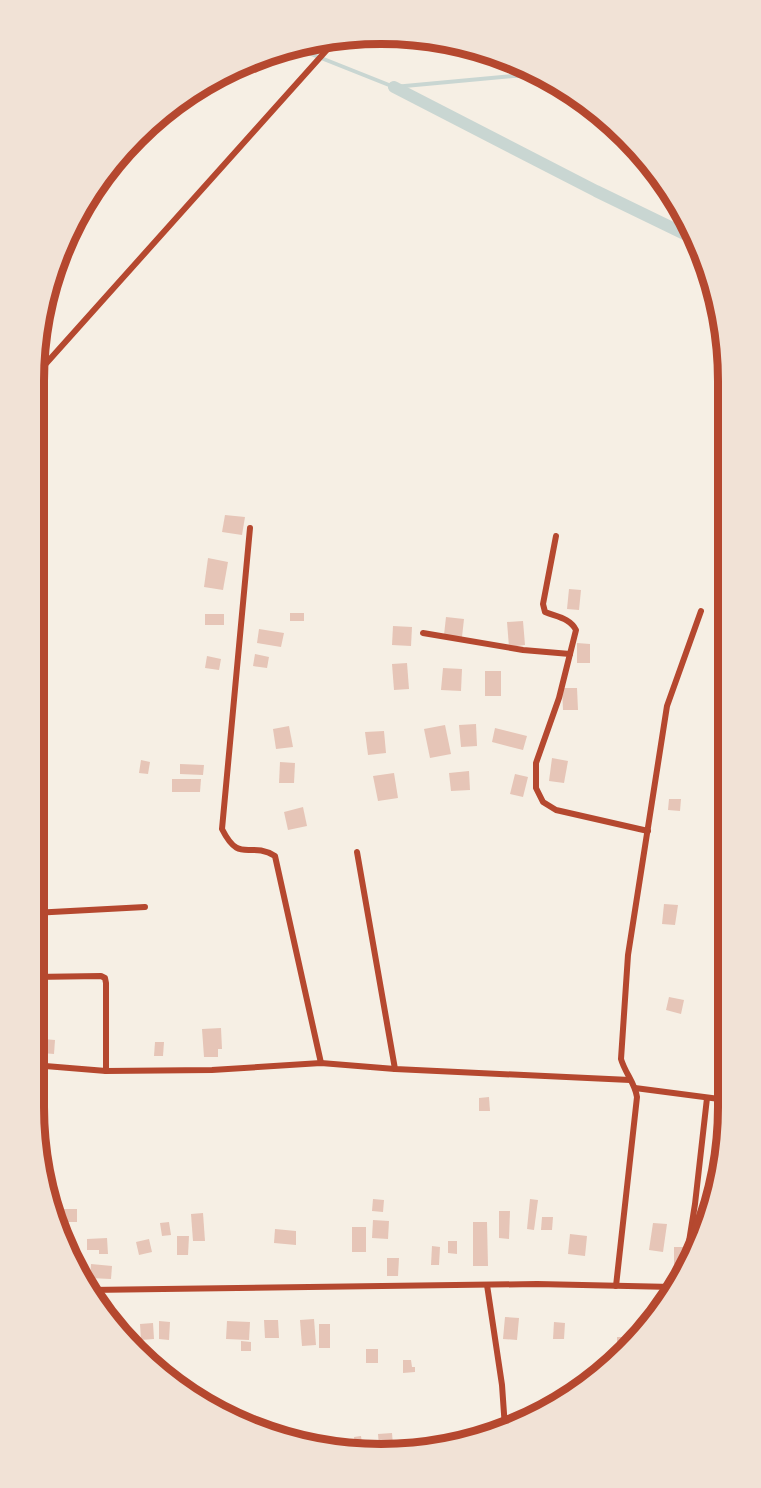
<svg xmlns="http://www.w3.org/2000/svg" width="761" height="1488" font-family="'DejaVu Sans',sans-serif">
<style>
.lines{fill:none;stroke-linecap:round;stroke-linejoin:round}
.stream{stroke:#c9d6d2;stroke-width:4}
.canal{stroke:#c9d6d2;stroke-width:12}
.building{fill:#e6c5b7}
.minor{stroke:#b5482f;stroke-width:6}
.rim{fill:none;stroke:#b5482f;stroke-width:8}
</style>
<rect width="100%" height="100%" fill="#f6efe4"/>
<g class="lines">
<path class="stream" d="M296,48L394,87L513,76H545"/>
<path class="canal" d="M394,87L596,191L697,240"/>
</g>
<g class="building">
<path d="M225,515L245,517L242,535L222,532Z"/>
<path d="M208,558L228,562L223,590L204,587Z"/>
<path d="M569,589L581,590L579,610L567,609Z"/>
<rect x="290" y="613" width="14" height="8"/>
<rect x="205" y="614" width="19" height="11"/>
<path d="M446,617L464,619L462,637L444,635Z"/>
<path d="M523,621L525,645L509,647L507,622Z"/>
<path d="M393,626L412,627L411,646L392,645Z"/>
<path d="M259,629L284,633L281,647L257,643Z"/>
<path d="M577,643L590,644V663H577Z"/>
<path d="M255,654L269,657L267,668L253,666Z"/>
<path d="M207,656L221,659L219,670L205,668Z"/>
<path d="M407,663L409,689L394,690L392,664Z"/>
<path d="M443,668L462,669L461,691L441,690Z"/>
<rect x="485" y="671" width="16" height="25"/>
<path d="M562,688H577L578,710H563Z"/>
<path d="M476,724L477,746L461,747L459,725Z"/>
<path d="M445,725L451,754L430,758L424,729Z"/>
<path d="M289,726L293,747L276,749L273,729Z"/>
<path d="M495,728L527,736L523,750L492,742Z"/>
<path d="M384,731L386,753L368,755L365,732Z"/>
<path d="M552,758L568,761L564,783L549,781Z"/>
<path d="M141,760L150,762L148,774L139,773Z"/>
<path d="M280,762L295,763L294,783H279Z"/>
<path d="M180,764L204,765L203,775L180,774Z"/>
<path d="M469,771L470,790L451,791L449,773Z"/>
<path d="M394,773L398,798L378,801L373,776Z"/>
<path d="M515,774L528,777L523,797L510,794Z"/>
<path d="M172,779H201L200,792H172Z"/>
<path d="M669,799H681L680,811L668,810Z"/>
<path d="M303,807L307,826L288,830L284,812Z"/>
<path d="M664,904L678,905L675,925L662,924Z"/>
<path d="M669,997L684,1000L681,1014L666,1010Z"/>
<path d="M221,1028L222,1049H218V1057H204L202,1029Z"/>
<path d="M43,1039L55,1040L54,1054L42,1053Z"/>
<path d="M155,1042H164L163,1056H154Z"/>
<path d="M489,1097L490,1111H479V1098Z"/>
<path d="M373,1199L384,1200L383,1212L372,1211Z"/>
<path d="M530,1199L538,1200L534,1230L527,1229Z"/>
<rect x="62" y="1209" width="15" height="13"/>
<path d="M499,1211H510L509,1239L499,1238Z"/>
<path d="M203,1213L205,1241H193L191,1214Z"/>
<path d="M542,1217H553L552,1230H541Z"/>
<path d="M373,1220L389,1221L388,1239L372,1238Z"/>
<path d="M169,1222L171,1235L162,1236L160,1223Z"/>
<path d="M473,1222H487L488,1266H473Z"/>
<path d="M653,1223L667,1224L663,1252L649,1250Z"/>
<rect x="352" y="1227" width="14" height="25"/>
<path d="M275,1229L296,1231V1245L274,1243Z"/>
<path d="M570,1234L587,1236L585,1256L568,1254Z"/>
<path d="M177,1236H189L188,1255H177Z"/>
<path d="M107,1238L108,1254H99V1250H87V1239Z"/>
<path d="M149,1239L152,1252L139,1255L136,1242Z"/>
<path d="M448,1241H457V1254L448,1253Z"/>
<path d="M432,1246L440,1247L439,1265H431Z"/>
<path d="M674,1247H684L683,1264H674Z"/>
<path d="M387,1258H399L398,1276H387Z"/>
<path d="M91,1264L112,1266L111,1279L90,1278Z"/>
<path d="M505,1317L519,1318L517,1340L503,1339Z"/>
<path d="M314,1319L316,1345L302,1346L300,1320Z"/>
<path d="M264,1320H278L279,1338H265Z"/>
<path d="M159,1321L170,1322L169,1340L159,1339Z"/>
<path d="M227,1321L250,1322L249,1340L226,1339Z"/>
<path d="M554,1322L565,1323L564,1339H553Z"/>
<path d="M153,1323L154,1339L141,1340L140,1324Z"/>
<rect x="319" y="1324" width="11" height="24"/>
<path d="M617,1337H628V1346L617,1345Z"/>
<path d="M241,1341L251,1342V1351H241Z"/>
<rect x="366" y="1349" width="12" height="14"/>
<path d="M403,1360H411L412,1367H415V1372L403,1373Z"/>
<path d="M392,1433L393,1445L379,1446L378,1434Z"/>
<path d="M361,1436L363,1450H356L354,1437Z"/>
</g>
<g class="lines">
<g class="minor">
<path d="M34,377L333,43"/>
<path d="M250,528L222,829C240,865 249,840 275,856L321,1063"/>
<path d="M556,536L543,604L545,612C557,617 570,618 576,630L559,698L536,763V788L543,802L556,810L648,831"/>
<path d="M423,633L523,650L570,654"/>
<path d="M357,852L395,1069"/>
<path d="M33,913L145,907"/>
<path d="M33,977L101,976L105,978L106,983V1071"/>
<path d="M33,1065L106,1071L212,1070L321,1063L395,1069L630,1080"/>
<path d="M635,1088L727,1100"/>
<path d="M684,1273L695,1204L707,1098"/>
<path d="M487,1285L502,1385L505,1428"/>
<path d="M616,1286L637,1097C635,1083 625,1073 621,1059L628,955L667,706L701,611"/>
<path d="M89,1290L537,1284L673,1287"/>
</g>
</g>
<path d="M0 0H761V1488H0ZM381 44H381A337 337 0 0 1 718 381V1107A337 337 0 0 1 381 1444H381A337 337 0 0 1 44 1107V381A337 337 0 0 1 381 44Z" fill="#f1e2d6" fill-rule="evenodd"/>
<path class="rim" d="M381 44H381A337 337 0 0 1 718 381V1107A337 337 0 0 1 381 1444H381A337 337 0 0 1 44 1107V381A337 337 0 0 1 381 44Z"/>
</svg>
